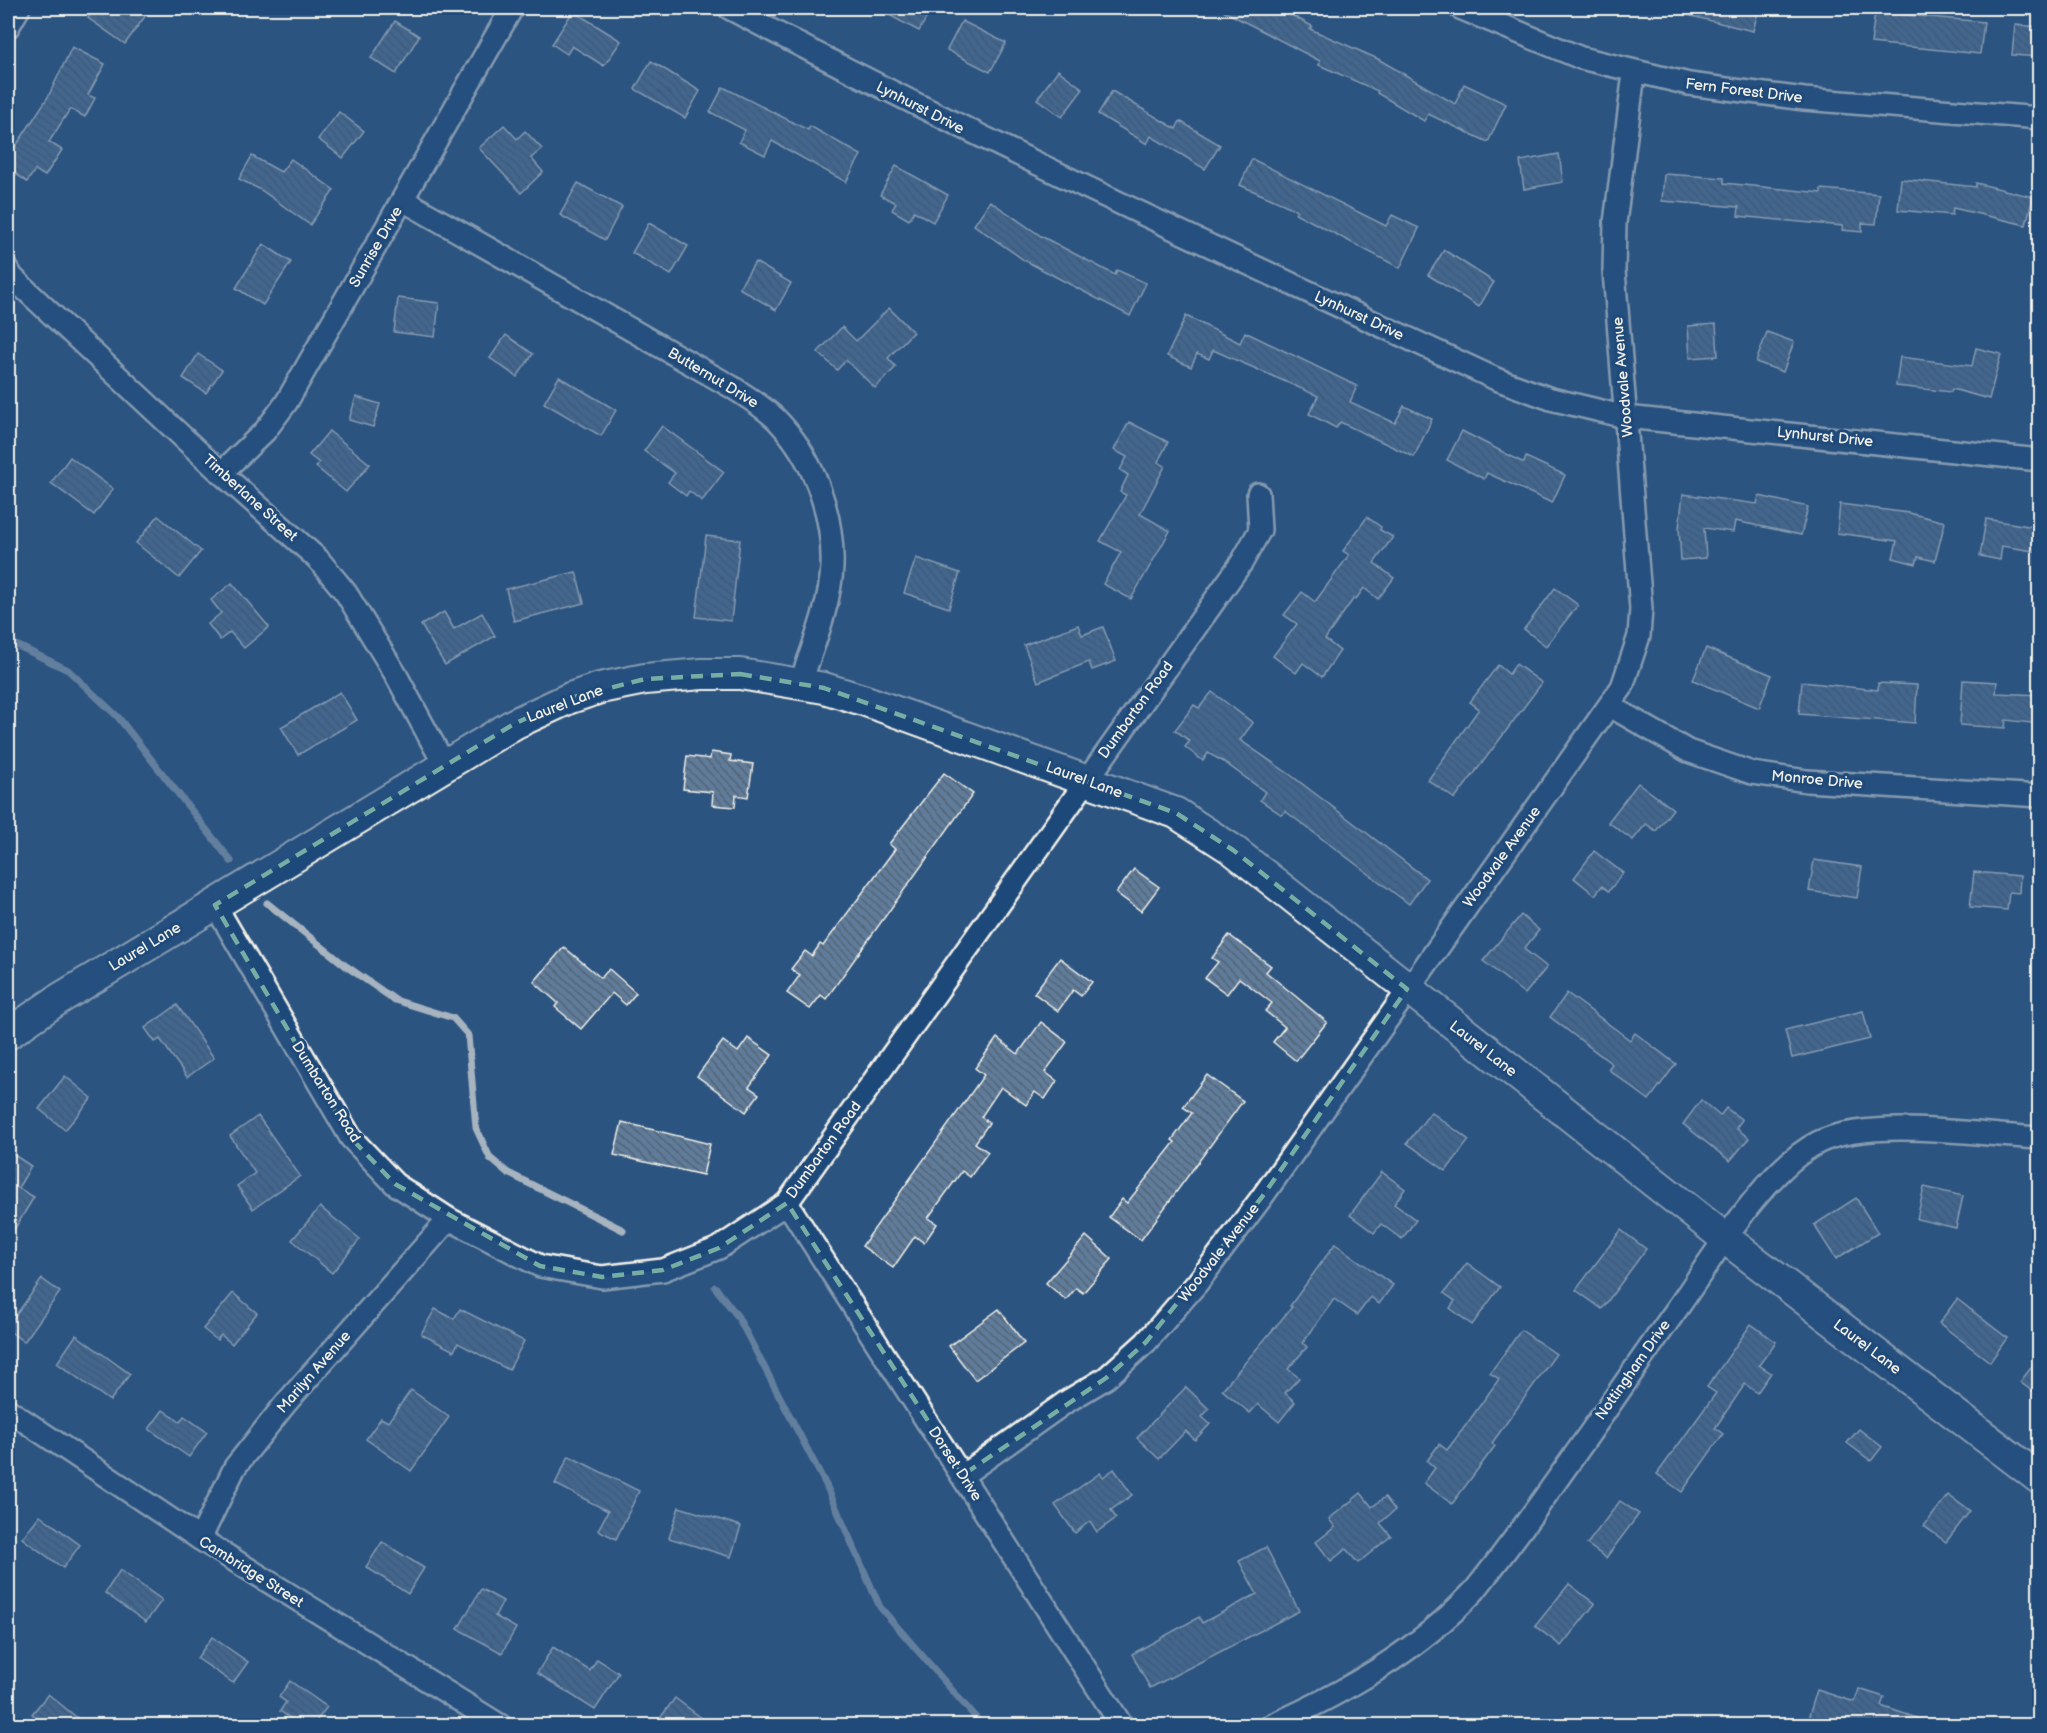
<svg xmlns="http://www.w3.org/2000/svg" width="2047" height="1733" font-family="'Balsamiq Sans',sans-serif">
<style>
.lines{fill:none;stroke-linecap:round;stroke-linejoin:round}
.stream{stroke:#a7b4c0;stroke-width:7}
.building{fill:url(#building-back-hatch);stroke:#f4f1e8;stroke-width:1.5}
.street-casing{stroke:#f4f1e8;stroke-width:26}
.secondary-casing{stroke:#f4f1e8;stroke-width:34}
.street{stroke:#1f4a7a;stroke-width:21}
.secondary{stroke:#1f4a7a;stroke-width:30}
.marked{fill:none;stroke:#76ada5;stroke-width:4.5;stroke-dasharray:12 8;stroke-linejoin:round}
.labels{text-anchor:middle;dominant-baseline:central;stroke-width:6;stroke-linejoin:round;paint-order:stroke}
.street-label{font-size:15px;fill:#f4f1e8;stroke:#1f4a7a}
</style>
<defs>
<pattern id="building-back-hatch" width="6" height="6" patternUnits="userSpaceOnUse" patternTransform="scale(1.5)"><rect width="6" height="6" fill="#5e7b9a"/><path d="M-1 5l2 2M0 0l6 6M5-1l2 2" fill="none" stroke="#556474"/></pattern>
</defs>
<rect width="100%" height="100%" fill="#2c5481"/>
<filter id="ink" filterUnits="userSpaceOnUse"><feTurbulence type="fractalNoise" baseFrequency=".0167" numOctaves="2"/><feDisplacementMap in="SourceGraphic" scale="12" xChannelSelector="R" yChannelSelector="G"/><feConvolveMatrix kernelMatrix="1 2 1 2 8 2 1 2 1" color-interpolation-filters="sRGB"/></filter>
<g filter="url(#ink)">
<g class="lines">
<g class="stream">
<path d="M8,641L68,670L118,717L231,861"/>
<path d="M267,903L346,966L395,1000L453,1018L468,1035L476,1128L490,1158L508,1173L623,1230"/>
<path d="M715,1287L738,1317L826,1485L880,1607L983,1726"/>
</g>
</g>
<g class="building">
<path d="M96,8H151L125,44L88,18Z"/>
<path d="M876,8H932L919,31Z"/>
<path d="M1218,8H1278L1312,26L1310,29L1378,59L1455,104L1464,84L1506,104L1488,142L1428,114L1424,121L1377,93L1378,91L1319,65L1320,61Z"/>
<path d="M1683,8H1759L1753,31L1683,14Z"/>
<path d="M573,11L621,41L604,66L572,46L567,54L552,44Z"/>
<path d="M1875,12L1984,22L1980,54L1871,43Z"/>
<path d="M395,21L419,36L396,74L371,58Z"/>
<path d="M962,21L1006,43L990,72L947,50Z"/>
<path d="M2015,25L2040,27V57L2012,55Z"/>
<path d="M72,47L105,64L88,95L95,98L85,117L70,109L49,142L62,150L45,176L35,170L27,182L8,168V158L48,97Z"/>
<path d="M651,61L700,91L685,118L635,89Z"/>
<path d="M1058,70L1083,89L1062,117L1037,99Z"/>
<path d="M723,87L808,130L810,126L861,155L846,182L772,141L765,155L739,142L745,130L710,112Z"/>
<path d="M1112,91L1176,129L1180,121L1220,145L1205,169L1151,136L1147,144L1098,114Z"/>
<path d="M339,112L364,131L343,158L318,139Z"/>
<path d="M504,125L517,139L525,131L542,149L531,158L543,172L521,193L479,148Z"/>
<path d="M1559,154L1563,182L1524,189L1520,161Z"/>
<path d="M252,156L281,172L291,159L334,190L310,225L261,190L239,179Z"/>
<path d="M1252,159L1386,226L1392,215L1419,228L1400,268L1295,213L1297,210L1240,185Z"/>
<path d="M896,166L948,195L933,222L914,211L909,220L892,210L896,203L880,195Z"/>
<path d="M1664,174L1724,178V183L1821,193V189L1879,194L1876,224L1862,223V232L1842,230L1843,226L1738,216L1739,207L1662,201Z"/>
<path d="M1901,179L1976,187V183L2033,197L2026,225L1953,208L1952,215L1898,210Z"/>
<path d="M578,183L622,207L605,240L560,215Z"/>
<path d="M990,201L1041,236L1115,275L1117,270L1146,283L1130,316L1024,260L974,225Z"/>
<path d="M649,223L688,246L671,275L632,253Z"/>
<path d="M263,244L291,262L263,305L236,288Z"/>
<path d="M1444,250L1494,282L1479,307L1428,275Z"/>
<path d="M755,262L791,283L776,310L739,288Z"/>
<path d="M398,298L439,303L435,337L394,332Z"/>
<path d="M889,308L913,332L888,358L896,367L875,388L846,360L837,370L818,352L842,327L856,341Z"/>
<path d="M1186,316L1240,343L1245,332L1357,386L1350,402L1395,423L1404,406L1432,419L1414,457L1340,422L1336,428L1309,414L1318,396L1213,350L1209,359L1197,354L1191,367L1167,356Z"/>
<path d="M1716,324L1718,356L1690,358L1688,326Z"/>
<path d="M1767,332L1794,342L1783,372L1756,362Z"/>
<path d="M506,335L533,354L517,377L490,358Z"/>
<path d="M1976,348L2001,354L1989,399L1952,389L1951,392L1896,386L1900,357L1972,366Z"/>
<path d="M198,354L222,370L206,393L183,378Z"/>
<path d="M559,377L616,410L601,436L544,403Z"/>
<path d="M356,397L380,404L373,427L349,420Z"/>
<path d="M1129,422L1168,442L1158,462L1165,466L1140,514L1170,531L1131,599L1103,584L1121,552L1100,541L1126,495L1120,492L1128,475L1120,470L1127,457L1114,450Z"/>
<path d="M662,426L724,472L702,501L689,491L686,496L668,482L675,473L644,451Z"/>
<path d="M329,431L370,464L346,492L316,467L319,463L309,455Z"/>
<path d="M1462,431L1524,463L1526,457L1565,475L1552,503L1487,473L1484,479L1447,460Z"/>
<path d="M70,457L113,489L94,515L51,483Z"/>
<path d="M1683,494L1757,504L1759,496L1808,507L1801,535L1735,521L1733,532L1704,528L1706,558L1681,560L1679,528Z"/>
<path d="M1840,504L1909,513L1945,522L1935,561L1918,557L1916,564L1893,558L1897,541L1837,533Z"/>
<path d="M158,516L201,551L179,578L136,543Z"/>
<path d="M1367,517L1381,527L1380,530L1393,537L1374,563L1394,578L1378,599L1364,588L1356,599L1354,598L1325,639L1340,651L1322,677L1303,663L1296,673L1273,656L1297,624L1284,615L1302,592L1315,602L1349,555L1343,551Z"/>
<path d="M1986,519L2040,528V552L2002,546L2000,560L1980,556Z"/>
<path d="M706,536L740,540L731,621L696,617Z"/>
<path d="M916,558L960,573L949,608L904,593Z"/>
<path d="M576,572L584,603L514,621L506,589Z"/>
<path d="M232,583L269,627L244,648L230,632L220,640L208,624L221,613L211,600Z"/>
<path d="M1555,588L1578,605L1546,646L1524,629Z"/>
<path d="M444,612L454,629L482,613L495,636L445,665L421,625Z"/>
<path d="M1078,625L1082,635L1103,627L1116,661L1092,670L1089,662L1038,682L1024,645Z"/>
<path d="M1706,648L1772,675L1759,708L1693,680Z"/>
<path d="M1516,664L1542,683L1455,799L1428,780L1479,709L1470,702L1498,665L1509,674Z"/>
<path d="M1963,680L1997,682L1996,693L2040,695V724L2006,720L2005,728L1960,725Z"/>
<path d="M1802,682L1878,690V683L1917,685L1915,723L1799,714Z"/>
<path d="M340,692L357,720L298,755L281,727Z"/>
<path d="M1212,692L1253,723L1240,740L1292,776L1427,879L1409,904L1285,811L1282,815L1260,800L1265,792L1224,762L1208,753L1203,761L1185,747L1190,741L1175,730L1194,705L1199,708Z"/>
<path d="M711,752L731,755L730,761L753,764L748,797L736,795L735,807L712,805L713,792L683,789L687,756L710,759Z"/>
<path d="M944,773L973,794L826,999L821,995L810,1009L787,993L800,975L791,969L805,951L812,956L820,944L823,946L895,849L889,844Z"/>
<path d="M1638,783L1673,809L1656,831L1646,824L1633,840L1608,822Z"/>
<path d="M1594,851L1623,873L1609,891L1602,886L1595,895L1574,878Z"/>
<path d="M1814,860L1862,867L1857,898L1809,891Z"/>
<path d="M1134,869L1159,887L1141,911L1116,893Z"/>
<path d="M1974,872L2020,876L2019,893L2009,892L2007,910L1970,907Z"/>
<path d="M1521,915L1539,930L1524,949L1547,967L1525,994L1483,961Z"/>
<path d="M1229,935L1271,966L1266,972L1327,1022L1296,1061L1273,1042L1285,1027L1265,1011L1272,1003L1239,978L1227,994L1205,978L1218,962L1212,958Z"/>
<path d="M564,947L601,978L609,969L636,993L626,1005L612,993L581,1029L555,1007L558,1003L534,982Z"/>
<path d="M1060,958L1092,982L1081,996L1073,990L1058,1011L1034,993Z"/>
<path d="M1567,993L1630,1040L1635,1033L1676,1064L1649,1100L1608,1069L1612,1064L1550,1017Z"/>
<path d="M177,1005L214,1058L187,1077L160,1039L155,1042L145,1028Z"/>
<path d="M1863,1011L1870,1039L1792,1058L1785,1030Z"/>
<path d="M1041,1022L1067,1042L1045,1072L1057,1081L1045,1099L1035,1092L1026,1105L1001,1087L981,1117L989,1123L975,1143L988,1152L970,1177L962,1171L928,1218L937,1224L924,1243L915,1236L893,1268L862,1246L984,1075L975,1068L997,1038L1018,1054Z"/>
<path d="M748,1038L772,1055L749,1087L759,1094L746,1112L697,1076L723,1041L738,1052Z"/>
<path d="M1207,1075L1243,1101L1141,1240L1109,1217L1122,1199L1127,1203L1175,1142L1172,1140L1192,1113L1183,1107Z"/>
<path d="M65,1076L92,1098L65,1130L39,1109Z"/>
<path d="M1701,1100L1720,1116L1726,1108L1742,1120L1736,1128L1749,1138L1730,1161L1683,1124Z"/>
<path d="M1431,1112L1469,1140L1446,1171L1407,1143Z"/>
<path d="M258,1116L300,1176L253,1209L237,1186L255,1173L230,1136Z"/>
<path d="M622,1122L710,1144L703,1175L614,1155Z"/>
<path d="M8,1151L31,1166L18,1188L34,1197L8,1240Z"/>
<path d="M1382,1172L1405,1189L1394,1204L1416,1220L1402,1239L1381,1224L1374,1233L1350,1215Z"/>
<path d="M1924,1187L1963,1196L1956,1228L1917,1219Z"/>
<path d="M1856,1198L1878,1233L1836,1259L1814,1225Z"/>
<path d="M320,1207L360,1239L332,1273L292,1240Z"/>
<path d="M1621,1230L1646,1249L1602,1309L1576,1290Z"/>
<path d="M1086,1236L1112,1259L1083,1293L1076,1288L1066,1300L1046,1283Z"/>
<path d="M1335,1244L1393,1285L1379,1304L1371,1297L1357,1315L1334,1299L1303,1343L1307,1347L1288,1369L1299,1378L1285,1393L1295,1402L1279,1422L1258,1404L1250,1413L1222,1390L1292,1307L1290,1306Z"/>
<path d="M1467,1263L1500,1287L1472,1325L1450,1308L1455,1301L1444,1293Z"/>
<path d="M42,1279L60,1292L24,1342L8,1330V1326Z"/>
<path d="M233,1293L257,1313L232,1344L221,1335L217,1340L203,1329Z"/>
<path d="M1957,1299L2007,1338L1990,1362L1939,1323Z"/>
<path d="M435,1309L454,1319L460,1309L524,1341L509,1370L458,1343L454,1351L421,1334Z"/>
<path d="M999,1309L1024,1343L975,1380L949,1346Z"/>
<path d="M1751,1324L1776,1342L1759,1365L1771,1373L1757,1393L1745,1384L1715,1428L1723,1434L1682,1492L1657,1474L1716,1393L1707,1387Z"/>
<path d="M1521,1330L1556,1354L1492,1443L1495,1446L1452,1504L1424,1483L1435,1468L1427,1461L1439,1444L1447,1450L1466,1425L1499,1379L1490,1373Z"/>
<path d="M76,1335L130,1374L110,1401L57,1363Z"/>
<path d="M2040,1356V1397L2020,1382Z"/>
<path d="M1186,1387L1209,1409L1202,1417L1210,1424L1195,1440L1186,1431L1159,1459L1137,1438Z"/>
<path d="M411,1390L449,1417L411,1471L366,1439L381,1418L388,1422Z"/>
<path d="M163,1410L180,1422L184,1416L207,1432L189,1457L149,1429Z"/>
<path d="M1859,1429L1882,1447L1871,1461L1847,1443Z"/>
<path d="M569,1456L639,1491L616,1539L598,1530L608,1511L555,1484Z"/>
<path d="M1114,1469L1132,1495L1111,1510L1116,1518L1097,1532L1090,1521L1075,1533L1055,1505L1100,1473L1103,1477Z"/>
<path d="M1361,1493L1372,1507L1385,1497L1395,1510L1380,1523L1391,1536L1358,1563L1346,1549L1331,1561L1316,1542L1335,1527L1329,1519Z"/>
<path d="M1948,1495L1970,1511L1946,1542L1924,1526Z"/>
<path d="M1620,1501L1639,1514L1606,1558L1587,1544Z"/>
<path d="M679,1507L741,1526L731,1557L669,1538Z"/>
<path d="M40,1515L80,1545L63,1568L22,1538Z"/>
<path d="M382,1542L424,1568L408,1594L366,1567Z"/>
<path d="M1266,1547L1299,1611L1150,1688L1132,1654L1199,1617L1202,1623L1257,1594L1239,1561Z"/>
<path d="M120,1570L162,1600L146,1622L105,1593Z"/>
<path d="M1569,1584L1595,1604L1561,1646L1535,1626Z"/>
<path d="M481,1589L503,1601L495,1616L516,1628L502,1653L458,1629Z"/>
<path d="M212,1637L248,1662L233,1683L197,1658Z"/>
<path d="M553,1647L590,1671L597,1659L619,1673L595,1710L537,1673Z"/>
<path d="M290,1681L327,1707L313,1725H300L280,1711L286,1702L279,1697Z"/>
<path d="M1859,1689L1884,1697L1881,1706L1929,1722L1928,1725H1827L1808,1719L1817,1690L1855,1702Z"/>
<path d="M48,1694L86,1725H45L32,1714Z"/>
<path d="M675,1698L711,1725H655Z"/>
</g>
<g class="lines">
<defs>
<g id="street">
<path d="M729,8C980,141 1238,259 1496,379L1551,399L1626,417L2040,460"/>
<path d="M1460,8L1581,58L1689,84L1804,99L2040,118"/>
<path d="M8,27L19,8"/>
<path d="M403,200L732,387C747,397 764,407 777,420C813,457 834,514 832,567C830,606 813,645 801,682"/>
<path d="M8,270L12,277L221,473L318,559L346,593L396,675L444,764"/>
<path d="M221,473L265,431L286,403L512,8"/>
<path d="M1610,706L1688,751L1752,773L1807,781L2040,796"/>
<path d="M215,905L351,1138L395,1184L449,1219L540,1266L602,1277L663,1270L719,1248L787,1203L1242,562L1260,530L1258,494"/>
<path d="M787,1203L1122,1726"/>
<path d="M8,1410L200,1539L501,1726"/>
<path d="M963,1475L1066,1402L1106,1378L1146,1342L1198,1282L1262,1197L1622,687L1639,636L1641,609L1614,271L1615,223L1634,73"/>
<path d="M200,1539L235,1467L286,1403L449,1219"/>
<path d="M1270,1726C1346,1692 1418,1651 1475,1590C1547,1499 1611,1401 1679,1306C1713,1257 1766,1168 1819,1142C1872,1117 1980,1135 2040,1138"/>
</g>
<path id="secondary" d="M8,1034L59,999L514,724L570,698L600,688L645,679L702,674H740L824,688L866,701L1176,813L1233,850L1726,1239L2040,1479"/>
</defs>
<use href="#street" class="street-casing"/>
<use href="#secondary" class="secondary-casing"/>
<use href="#street" class="street"/>
<use href="#secondary" class="secondary"/>
</g>
</g>
<path d="M0 0H2047V1733H0ZM740,674L824,688L1176,813L1233,850L1407,989L1262,1197L1146,1342L1106,1378L963,1475L787,1203L719,1248L663,1270L602,1277L540,1266L395,1184L351,1138L215,905L514,724L570,698L645,679Z" fill="#2c5481" fill-opacity=".55" fill-rule="evenodd"/>
<path class="marked" d="M740,674L824,688L1176,813L1233,850L1407,989L1262,1197L1146,1342L1106,1378L963,1475L787,1203L719,1248L663,1270L602,1277L540,1266L395,1184L351,1138L215,905L514,724L570,698L645,679Z"/>
<g class="labels">
<g class="street-label">
<text transform="translate(1744 91) rotate(7)">Fern Forest Drive</text>
<text transform="translate(920 108) rotate(27)">Lynhurst Drive</text>
<text transform="translate(376 247) rotate(-60)">Sunrise Drive</text>
<text transform="translate(1359 316) rotate(25)">Lynhurst Drive</text>
<text transform="translate(1623 377) rotate(-95)">Woodvale Avenue</text>
<text transform="translate(713 378) rotate(31)">Butternut Drive</text>
<text transform="translate(1825 437) rotate(6)">Lynhurst Drive</text>
<text transform="translate(250 498) rotate(42)">Timberlane Street</text>
<text transform="translate(565 704) rotate(-21)">Laurel Lane</text>
<text transform="translate(1136 710) rotate(-54)">Dumbarton Road</text>
<text transform="translate(1084 780) rotate(20)">Laurel Lane</text>
<text transform="translate(1817 780) rotate(5)">Monroe Drive</text>
<text transform="translate(1502 857) rotate(-54)">Woodvale Avenue</text>
<text transform="translate(145 947) rotate(-31)">Laurel Lane</text>
<text transform="translate(1483 1049) rotate(38)">Laurel Lane</text>
<text transform="translate(326 1092) rotate(58)">Dumbarton Road</text>
<text transform="translate(824 1150) rotate(-54)">Dumbarton Road</text>
<text transform="translate(1219 1253) rotate(-52)">Woodvale Avenue</text>
<text transform="translate(1867 1347) rotate(37)">Laurel Lane</text>
<text transform="translate(1633 1370) rotate(-55)">Nottingham Drive</text>
<text transform="translate(314 1372) rotate(-49)">Marilyn Avenue</text>
<text transform="translate(955 1464) rotate(57)">Dorset Drive</text>
<text transform="translate(251 1572) rotate(32)">Cambridge Street</text>
</g>
</g>
<rect width="2047" height="1733" fill="none" stroke="#1f4a7a" stroke-width="30"/>
<rect x="15" y="15" width="2017" height="1703" fill="none" stroke="#f4f1e8" stroke-width="2" filter="url(#ink)"/>
</svg>
